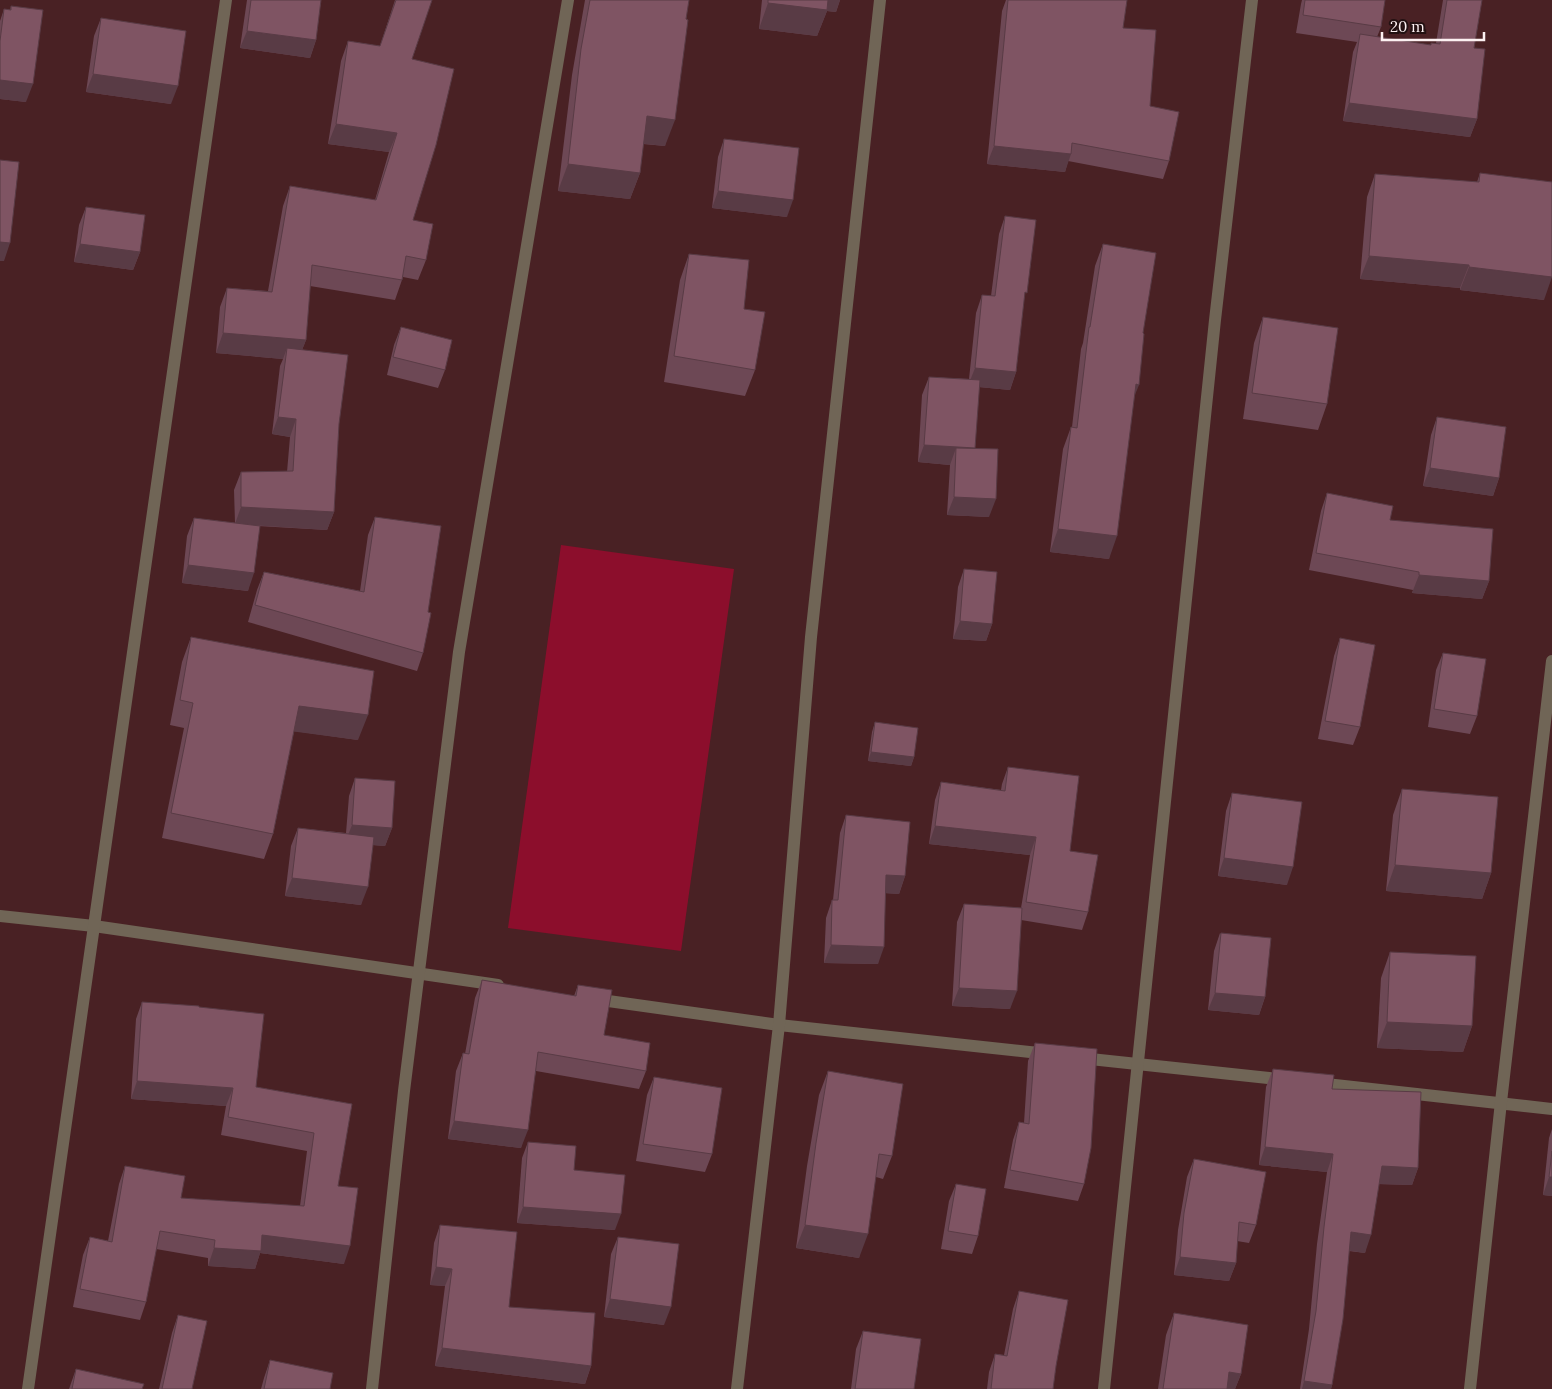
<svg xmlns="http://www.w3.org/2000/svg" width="1552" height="1389" font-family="Lora,serif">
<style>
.green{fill:#8c0e2c}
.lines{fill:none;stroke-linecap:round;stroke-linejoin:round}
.minor{stroke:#706556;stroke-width:12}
.wall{fill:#6d4855}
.shaded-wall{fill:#593b45}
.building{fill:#7f5463;stroke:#593b45}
</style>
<rect width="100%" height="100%" fill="#492124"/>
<path class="green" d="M561,545L734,569L681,951L508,928Z"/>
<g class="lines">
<g class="minor">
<path d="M0,916L94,926L498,985"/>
<path d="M594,999L779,1025L1048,1054"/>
<path d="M1081,1058L1287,1080"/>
<path d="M1317,1083L1552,1109"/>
<path d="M28,1389L226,0"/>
<path d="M372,1389L404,1091L459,652L568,0"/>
<path d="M737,1389L779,1025L811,637L880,0"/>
<path d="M1104,1389L1215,320L1252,0"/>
<path d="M1470,1389L1501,1102L1552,661"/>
</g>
</g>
<g class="wall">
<path d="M247,0H321L316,40L310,58L240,48Z"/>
<path d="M395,0H432L412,59L413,220L426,260L418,280L403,277L395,300L310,286L306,340L302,350L339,424L334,512L327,530L258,526L248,591L182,583L187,536L194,518L235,523L234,490L241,472H287L290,437L272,434L280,366L283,359L216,353L220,307L227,288L268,291L283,206L290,186L375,200L389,152L328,144L341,61L348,41L380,46Z"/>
<path d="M585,0H689L665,146L643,144L640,173L630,199L558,191L572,75Z"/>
<path d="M762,0H840L836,12L827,11L817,36L759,29Z"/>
<path d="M1006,0H1127L1123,28L1169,161L1163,179L1068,161L1065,172L987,164L1002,11Z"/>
<path d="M1302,0H1385L1381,27L1377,37L1431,45V43H1436L1443,0H1482L1474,48L1477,119L1470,137L1343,121L1353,52L1357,42L1296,33L1301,4Z"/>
<path d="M11,6L26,102L0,99V21L4,9L10,10Z"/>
<path d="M101,18L171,104L86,92L94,36Z"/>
<path d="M724,139L787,217L712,208L718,157Z"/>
<path d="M1480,173L1544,300L1460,290V288L1360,279L1367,197L1375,174L1477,182Z"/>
<path d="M86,207L140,252L133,270L74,262L79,225Z"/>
<path d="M1005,216L1024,299L1016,372L1010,390L979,387L975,448L989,517L947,515L950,465L918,462L922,395L929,377L969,379L976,313L982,295L991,296L999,234Z"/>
<path d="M1103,244L1143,333L1134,397L1109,559L1050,552L1063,449L1071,427H1072L1081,349L1083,343L1095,266Z"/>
<path d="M689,254L744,309L755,370L745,396L664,382L680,280Z"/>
<path d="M1263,317L1327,404L1318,430L1243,419L1254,343Z"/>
<path d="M401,327L445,370L438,388L387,375L394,345Z"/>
<path d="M1437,417L1499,478L1493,496L1423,486L1431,435Z"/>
<path d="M1327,493L1390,520L1489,581L1482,599L1412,593L1413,590L1309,570L1321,511Z"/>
<path d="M375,517L423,653L417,671L248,622L257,590L264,572L360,591L368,535Z"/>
<path d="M964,569L992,624L986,641L953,639L958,587Z"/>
<path d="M191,637L358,740L294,731L273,834L264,859L162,838L184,728L170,725L182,662Z"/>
<path d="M1340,638L1360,727L1353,745L1318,739L1334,656Z"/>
<path d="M1443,653L1477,716L1470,734L1428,727L1436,670Z"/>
<path d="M875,722L914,757L911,766L868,761L872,732Z"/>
<path d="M1008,767L1070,851L1088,912L1082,930L1021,920L1010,1009L952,1006L957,922L964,904L1021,908L1030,855L929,844L935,800L941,782L1001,790L1002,784Z"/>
<path d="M355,778L392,828L385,846L373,845L361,905L285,896L291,846L298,828L346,833L349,796Z"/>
<path d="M1402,789L1491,873L1482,899L1386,891L1393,815Z"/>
<path d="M1232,793L1287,885L1218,876L1226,811Z"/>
<path d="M846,815L905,876L899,894L886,893L878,964L824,963L826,918L832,900H833L840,833Z"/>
<path d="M1220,933L1265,997L1259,1015L1208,1010L1214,951Z"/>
<path d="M1390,952L1472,1026L1463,1052L1377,1048L1381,978Z"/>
<path d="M482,980L574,996L578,985L604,1035L646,1071L639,1089L536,1071L521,1148L448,1139L456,1071L463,1053L465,1054L475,998Z"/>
<path d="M142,1002L199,1007L256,1087L352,1104L338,1186L344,1264L260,1253L255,1269L208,1266V1258L156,1249L146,1302L140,1320L73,1307L83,1255L90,1237L108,1241L119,1184L125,1166L181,1198L300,1206L307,1151L221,1135L226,1106L131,1099L136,1019Z"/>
<path d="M1035,1043L1084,1184L1078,1201L1004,1188L1013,1140L1019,1122L1024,1123L1028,1061Z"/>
<path d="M1273,1069L1332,1089L1418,1168L1412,1185L1379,1184L1365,1253L1349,1251L1332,1385L1331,1389H1300L1309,1329L1317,1244L1327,1172L1259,1165L1266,1087Z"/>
<path d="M828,1071L892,1156L883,1179L876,1177L859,1258L796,1248L807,1166L819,1095Z"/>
<path d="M654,1077L712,1154L705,1172L636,1161L647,1095Z"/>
<path d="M1552,1129V1196L1543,1195L1549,1138Z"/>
<path d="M528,1142L615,1230L517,1223L522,1158Z"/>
<path d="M1194,1159L1256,1225L1249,1243L1237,1241L1236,1263L1229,1281L1174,1275L1178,1230L1187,1177Z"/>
<path d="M956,1184L978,1236L972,1254L941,1249L949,1201Z"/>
<path d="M440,1225L509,1307L591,1366L585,1384L435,1366L445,1286L430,1285L434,1243Z"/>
<path d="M618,1237L664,1325L604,1317L611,1254Z"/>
<path d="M1019,1291L1056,1366L1053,1389H987L989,1372L995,1354L1004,1355L1013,1309Z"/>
<path d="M1174,1313L1241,1374L1235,1389H1158L1166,1335Z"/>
<path d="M178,1315L192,1389H159L172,1333Z"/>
<path d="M863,1331L914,1389H851L856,1349Z"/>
<path d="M270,1360L330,1389H261L264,1378Z"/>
<path d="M76,1369L142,1389H69Z"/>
</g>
<g class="shaded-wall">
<path d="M824,0H840L836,12L827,11L817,36L759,29L768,3Z"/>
<path d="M247,31L316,40L310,58L240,48Z"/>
<path d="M93,74L178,86L171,104L86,92Z"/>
<path d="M0,80L33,84L26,102L0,99Z"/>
<path d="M1349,103L1477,119L1470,137L1343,121Z"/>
<path d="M647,116L675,120L665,146L637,143Z"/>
<path d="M336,124L397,133L389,152L328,144Z"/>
<path d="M994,146L1071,154L1065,172L987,164Z"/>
<path d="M568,164L640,173L630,199L558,191Z"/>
<path d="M718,191L793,200L787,217L712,208Z"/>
<path d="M0,242L10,243L4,261H0Z"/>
<path d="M80,244L140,252L133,270L74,262Z"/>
<path d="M1369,256L1469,265L1460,288L1360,279Z"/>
<path d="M1469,267L1552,277L1544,300L1460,290Z"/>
<path d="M223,333L306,340L298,360L287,348L283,359L216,353Z"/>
<path d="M975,368L1016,372L1010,390L968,386Z"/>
<path d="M1136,384L1139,385L1130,407Z"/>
<path d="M278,417L296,419L290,437L272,434Z"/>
<path d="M924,445L975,448H956L950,465L918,462Z"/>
<path d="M1430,468L1499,478L1493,496L1423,486Z"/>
<path d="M954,497L996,499L989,517L947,515Z"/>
<path d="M241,507L334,512L327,530L235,524Z"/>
<path d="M1058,529L1117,536L1109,559L1050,552Z"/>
<path d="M188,565L254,573L248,591L182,583Z"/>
<path d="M1419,575L1489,581L1482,599L1412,593Z"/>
<path d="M960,621L992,624L986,641L953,639Z"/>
<path d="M299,706L368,715L358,740L290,731Z"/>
<path d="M871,752L914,757L911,766L868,761Z"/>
<path d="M352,825L392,828L385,846L345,843Z"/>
<path d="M935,826L1036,837L1030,855L929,844Z"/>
<path d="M1224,858L1293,867L1287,885L1218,876Z"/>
<path d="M1395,865L1491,873L1482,899L1386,891Z"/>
<path d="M886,875L905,876L899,894L880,893Z"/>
<path d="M292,878L368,887L361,905L285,896Z"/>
<path d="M831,945L884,947L878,964L824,963Z"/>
<path d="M959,988L1017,991L1010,1009L952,1006Z"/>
<path d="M1215,993L1265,997L1259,1015L1208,1010Z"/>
<path d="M1387,1022L1472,1026L1463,1052L1377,1048Z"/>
<path d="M137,1081L233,1088L226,1106L131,1099Z"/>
<path d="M454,1121L528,1130L521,1148L448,1139Z"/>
<path d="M1265,1147L1333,1154L1327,1172L1259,1165Z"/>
<path d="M1382,1166L1418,1168L1412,1185L1375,1184Z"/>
<path d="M1549,1177H1552V1196L1543,1195Z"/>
<path d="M523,1207L621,1214L615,1230L517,1223Z"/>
<path d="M805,1225L868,1234L859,1258L796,1248Z"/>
<path d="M1351,1232L1371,1235L1365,1253L1345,1250Z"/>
<path d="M262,1235L350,1246L344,1264L260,1253L255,1269L208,1266L214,1248Z"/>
<path d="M1180,1257L1236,1263L1229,1281L1174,1275Z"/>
<path d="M436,1267L452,1269L445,1286L430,1285Z"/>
<path d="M610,1299L671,1307L664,1325L604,1317Z"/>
<path d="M442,1348L591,1366L585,1384L435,1366Z"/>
<path d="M1229,1372L1241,1374L1235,1389H1223Z"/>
<path d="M1304,1381L1332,1385L1331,1389H1302Z"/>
</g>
<g class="building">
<path d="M251,0H321L316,40L247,31Z"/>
<path d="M396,0H432L412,59L454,69L436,145L413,220L433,224L426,260L406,256L402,280L312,265L306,340L223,333L227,288L272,292L290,186L376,200L397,133L336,124L348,41L380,46Z"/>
<path d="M590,0H689L686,19L688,20L675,120L647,116L640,173L568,164L581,49Z"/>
<path d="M768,0H828L827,10L768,3Z"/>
<path d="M1008,0H1127L1123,28L1156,30L1150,106L1179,112L1169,161L1072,143L1071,154L994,146Z"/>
<path d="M1305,0H1385L1381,27L1303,15Z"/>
<path d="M1447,0H1482L1474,48L1485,49L1477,119L1349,103L1360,34L1431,45V43L1440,44Z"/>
<path d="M11,6L43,10L33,84L0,80V41L4,9L11,10Z"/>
<path d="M101,18L186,31L178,86L93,74Z"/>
<path d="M724,139L799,148L793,200L718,191Z"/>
<path d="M0,160L19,162L10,243L0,242Z"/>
<path d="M1480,173L1552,182V277L1469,267V265L1369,256L1375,174L1479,182Z"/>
<path d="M86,207L145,215L140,252L80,244Z"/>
<path d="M1005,216L1036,220L1027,293L1025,292L1016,372L975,368L982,295L995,296Z"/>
<path d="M1103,244L1156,253L1143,333L1144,334L1139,385L1136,384L1117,536L1058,529L1071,427L1077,428L1089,327H1090Z"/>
<path d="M689,254L749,260L744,309L765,312L755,370L674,356Z"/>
<path d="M1263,317L1338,328L1327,404L1252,393Z"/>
<path d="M401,327L452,340L445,370L393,357Z"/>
<path d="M287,348L348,355L339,424L334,512L241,507V472L293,471L296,419L278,417Z"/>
<path d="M929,377L980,380L975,448L924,445Z"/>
<path d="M1437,417L1506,427L1499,478L1430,468Z"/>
<path d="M956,448L998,449L996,499L954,497Z"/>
<path d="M1327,493L1393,506L1390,520L1493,529L1489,581L1419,575V572L1316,553Z"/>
<path d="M375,517L441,526L428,612L431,613L423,653L255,605L264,572L364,592Z"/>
<path d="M194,518L260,526L254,573L188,565Z"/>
<path d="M964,569L997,572L992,624L960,621Z"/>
<path d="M191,637L374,671L368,715L299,706L273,834L171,813L193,703L180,700Z"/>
<path d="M1340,638L1375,645L1360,727L1325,721Z"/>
<path d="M1443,653L1486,659L1477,716L1434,709Z"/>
<path d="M875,722L918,728L914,757L871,752Z"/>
<path d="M1008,767L1079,776L1070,851L1098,855L1088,912L1026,902L1036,837L935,826L941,782L1005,791Z"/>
<path d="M355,778L395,781L392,828L352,825Z"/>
<path d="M1402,789L1498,797L1491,873L1395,865Z"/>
<path d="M1232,793L1302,802L1293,867L1224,858Z"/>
<path d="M846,815L910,822L905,876L886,875L884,947L831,945L832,900H838Z"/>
<path d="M298,828L374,837L368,887L292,878Z"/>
<path d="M964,904L1022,908L1017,991L959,988Z"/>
<path d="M1221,933L1271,938L1265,997L1215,993Z"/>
<path d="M1390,952L1476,956L1472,1026L1387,1022Z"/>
<path d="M482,980L576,996L578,985L612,990L604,1035L650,1043L646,1071L538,1052L528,1130L454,1121L463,1053L469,1054Z"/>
<path d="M142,1002L199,1006V1007L264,1014L256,1087L352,1104L338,1186L358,1188L350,1246L262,1235L261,1251L214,1248L215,1240L160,1231L146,1302L80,1289L90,1237L112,1242L125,1166L185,1176L181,1198L304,1206L314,1133L228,1117L233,1088L137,1081Z"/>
<path d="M1035,1043L1097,1049L1091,1148L1084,1184L1010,1170L1019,1122L1029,1124Z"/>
<path d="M1273,1069L1334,1075L1332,1089L1421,1092L1418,1168L1382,1166L1371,1235L1351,1232L1343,1319L1332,1385L1304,1381L1316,1311L1324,1227L1333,1154L1265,1147Z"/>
<path d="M828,1071L903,1084L892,1156L879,1154L868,1234L805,1225L816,1143Z"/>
<path d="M654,1077L722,1088L712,1154L643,1144Z"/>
<path d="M528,1142L576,1146L574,1170L625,1175L621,1214L523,1207Z"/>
<path d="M1552,1151V1177H1549Z"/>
<path d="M1194,1159L1266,1172L1256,1225L1239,1222L1236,1263L1180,1257L1184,1213Z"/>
<path d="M956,1184L986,1189L978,1236L948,1231Z"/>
<path d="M440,1225L517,1232L509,1307L595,1313L591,1366L442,1348L452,1269L436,1267Z"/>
<path d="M618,1237L679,1244L671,1307L610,1299Z"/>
<path d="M1019,1291L1068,1300L1056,1366L1053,1389H991L995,1354L1007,1356Z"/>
<path d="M1174,1313L1248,1325L1241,1374L1229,1372L1227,1389H1163Z"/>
<path d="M178,1315L207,1321L192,1389H162Z"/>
<path d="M863,1331L921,1339L914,1389H855Z"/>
<path d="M270,1360L333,1373L330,1389H264Z"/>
<path d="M76,1369L144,1384L142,1389H72Z"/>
</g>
<path d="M1382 32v8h102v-8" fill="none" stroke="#fdf1f2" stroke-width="2.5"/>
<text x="1390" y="32" font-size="15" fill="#fdf1f2" stroke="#231112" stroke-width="4" paint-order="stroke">20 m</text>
</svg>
